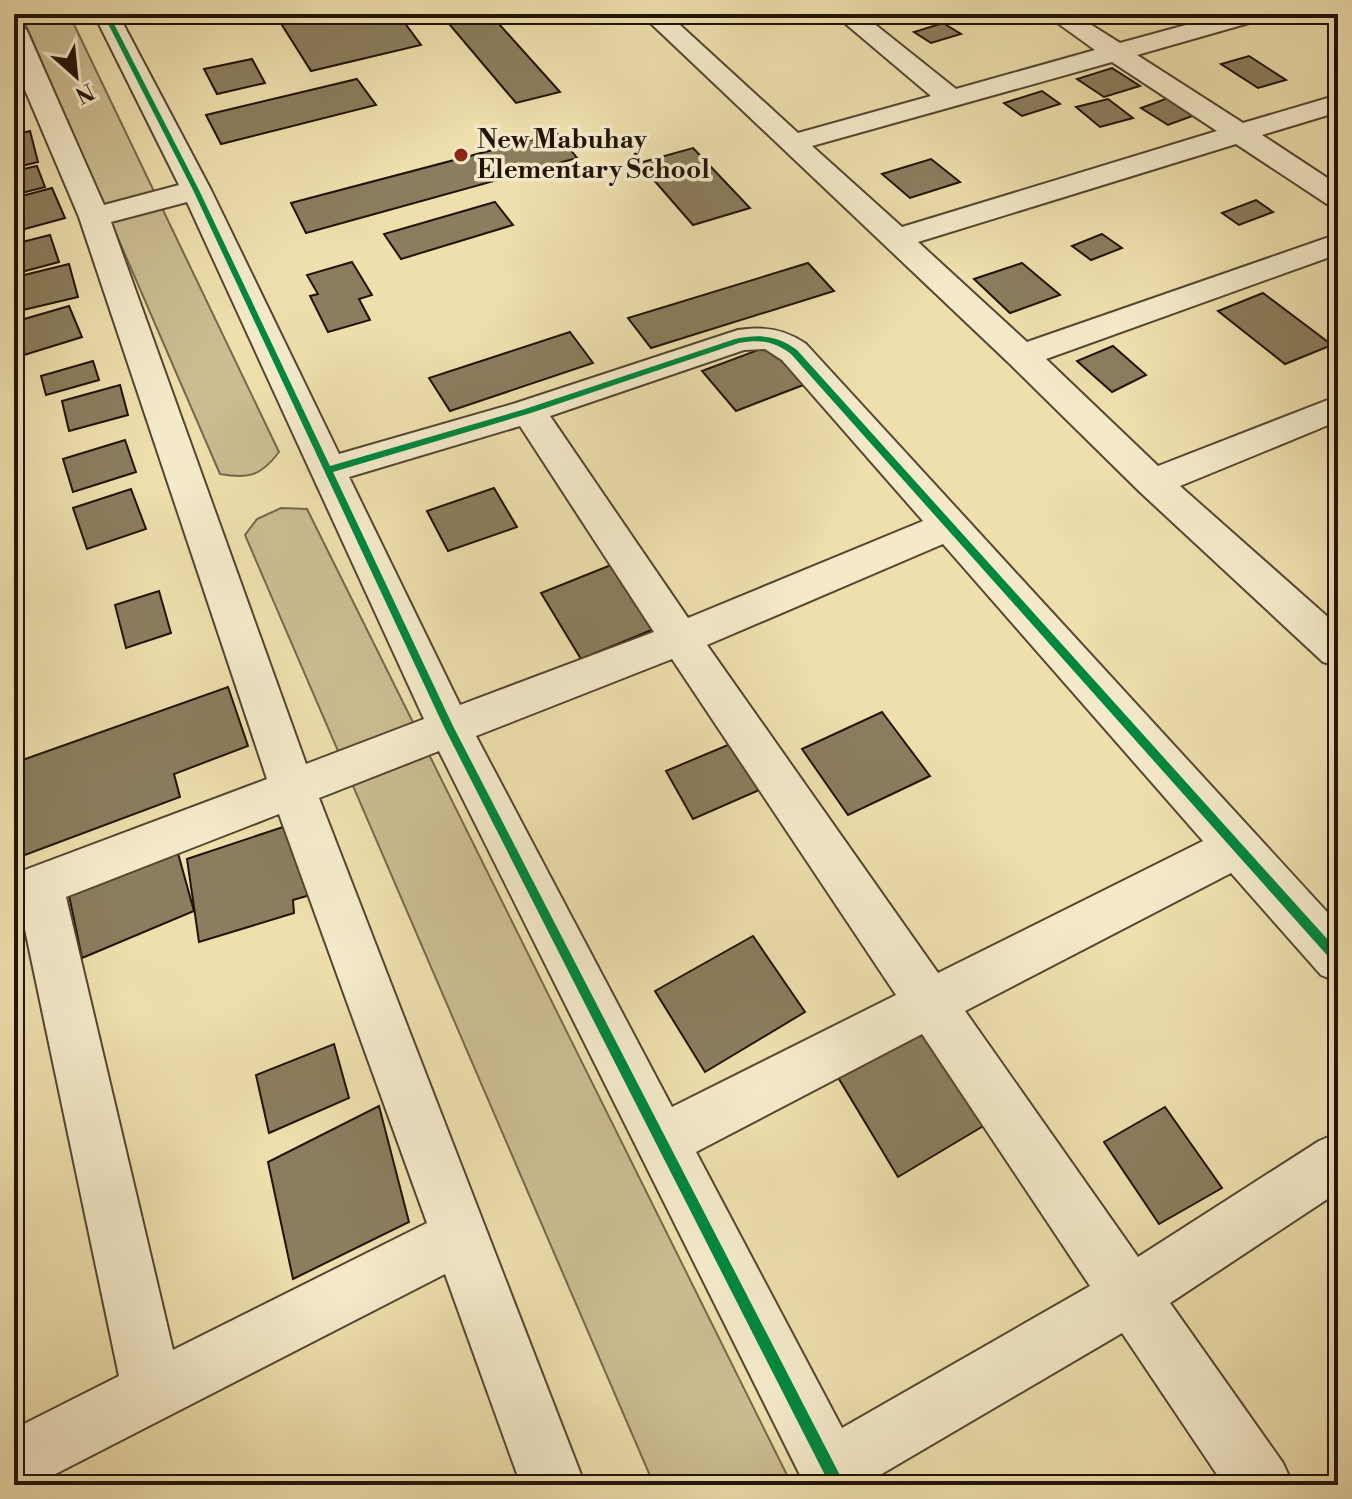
<svg xmlns="http://www.w3.org/2000/svg" width="1352" height="1499" font-family="'Libre Bodoni',serif">
<style>
.green{fill:#cbbc91;stroke:#76684c;stroke-width:2}
.building{fill:#8b7d5d;stroke:#201307;stroke-width:2}
.lines{fill:none;stroke-linecap:round;stroke-linejoin:round}
.minor-casing{stroke:#544630;stroke-width:4}
.minor{fill:#f4eaca;fill-rule:evenodd}
.cycleway-casing{stroke:#f4eaca;stroke-width:5}
.cycleway{fill:#00873e;fill-rule:evenodd}
.poi-dot{fill:#8f2418;stroke:#f4eaca;stroke-width:3}
.labels{text-anchor:middle;dominant-baseline:central;stroke-width:7;stroke-linejoin:round;paint-order:stroke}
.far-poi-label{font-size:26px;font-weight:bold;fill:#201307;stroke:#f4eaca;text-anchor:start}
</style>
<rect width="100%" height="100%" fill="#eedfad"/>
<filter id="stains"><feTurbulence type="fractalNoise" baseFrequency=".0025" numOctaves="4"/><feColorMatrix values="0 0 0 0 .2 0 0 0 0 .09 0 0 0 0 .02 0 0 0 .5 -.17"/></filter>
<radialGradient id="worn" r=".72"><stop offset=".6" stop-color="#630" stop-opacity="0"/><stop offset="1" stop-color="#630" stop-opacity=".3"/></radialGradient>
<g class="green">
<path d="M21,14H69L279,452C261,476 249,479 220,474Z"/>
<path d="M281,508L307,509L792,1485H654L245,535L257,519Z"/>
</g>
<g class="building">
<path d="M275,14H398L421,45L311,71Z"/>
<path d="M463,14H490L560,92L516,103L444,18Z"/>
<path d="M943,23L961,34L931,43L914,32Z"/>
<path d="M1249,56L1286,80L1258,88L1221,64Z"/>
<path d="M252,59L265,83L217,94L204,69Z"/>
<path d="M1112,68L1140,86L1104,97L1077,79Z"/>
<path d="M357,79L376,105L221,144L206,115Z"/>
<path d="M1042,91L1060,104L1022,116L1004,103Z"/>
<path d="M1168,98L1195,115L1168,125L1141,108Z"/>
<path d="M1108,99L1133,118L1100,127L1076,107Z"/>
<path d="M30,131L38,162L14,168V135Z"/>
<path d="M557,133L577,158L306,233L291,203Z"/>
<path d="M693,148L750,208L693,225L639,163Z"/>
<path d="M931,159L960,182L910,198L882,174Z"/>
<path d="M37,166L45,187L14,195V171Z"/>
<path d="M52,188L65,218L14,232V198Z"/>
<path d="M1256,200L1273,212L1239,225L1222,213Z"/>
<path d="M495,202L513,225L401,259L384,234Z"/>
<path d="M1102,234L1122,248L1091,260L1072,246Z"/>
<path d="M50,235L59,262L14,274V244Z"/>
<path d="M352,262L372,295L359,299L370,320L328,332L310,296L318,294L307,275Z"/>
<path d="M808,263L834,291L651,348L628,318Z"/>
<path d="M1022,263L1060,295L1010,313L974,279Z"/>
<path d="M69,264L78,297L23,310L16,277Z"/>
<path d="M1263,293L1332,345L1285,364L1218,311Z"/>
<path d="M69,306L82,337L24,355L14,322Z"/>
<path d="M570,332L593,363L450,411L429,378Z"/>
<path d="M774,344L811,382L736,411L702,371Z"/>
<path d="M1113,346L1146,375L1112,392L1077,361Z"/>
<path d="M93,361L99,380L46,395L41,376Z"/>
<path d="M120,385L128,415L69,431L62,401Z"/>
<path d="M125,440L136,472L73,492L63,459Z"/>
<path d="M494,488L517,527L448,551L427,511Z"/>
<path d="M131,489L146,529L87,549L73,508Z"/>
<path d="M611,565L654,629L581,659L541,593Z"/>
<path d="M159,591L171,633L126,648L115,605Z"/>
<path d="M228,687L248,746L174,774L180,797L14,859V763Z"/>
<path d="M882,712L930,776L848,815L802,749Z"/>
<path d="M735,742L764,788L693,819L666,771Z"/>
<path d="M289,825L310,895L293,900L294,913L199,942L187,859Z"/>
<path d="M174,839L194,911L82,958L66,881Z"/>
<path d="M753,936L805,1012L705,1072L655,991Z"/>
<path d="M930,1022L995,1119L898,1177L836,1074Z"/>
<path d="M334,1044L349,1098L269,1133L256,1075Z"/>
<path d="M379,1106L409,1222L293,1279L268,1162Z"/>
<path d="M1165,1107L1222,1188L1159,1224L1104,1142Z"/>
</g>
<g class="lines">
<defs>
<g id="minor">
<path d="M94,14H118L211,190L339,454L516,403L738,330C763,326 785,329 806,344L1338,924V982L1321,975L1231,873L965,1011L1138,1257L1319,1141L1338,1133V1192L1170,1303L1283,1463L1293,1485H1224L1122,1333L868,1482L870,1485H805L439,751L319,798L585,1485H521L445,1274L36,1484L14,1485V1429L119,1376L22,915L14,918V874L267,779L79,217L14,64V23L23,26L27,31L104,205L179,185ZM187,202L424,719L306,764L111,222ZM765,349L782,360L923,521L688,618L550,416L744,350ZM520,426L654,632L460,705L349,477ZM943,544L1203,841L938,973L707,645ZM672,659L896,995L672,1107L476,736ZM279,814L427,1223L173,1350L66,897ZM922,1034L1090,1286L842,1428L696,1152Z"/>
<path d="M641,14H668L798,133L931,96L834,14H862L956,89L1095,50L1045,14H1074L1120,43L1226,14H1266L1263,19L1137,55L1243,123L1338,95V112L1262,135L1338,185V207L1327,204L1236,144L918,242L1027,342L1338,234V254L1046,359L1158,466L1338,396V421L1180,486L1338,626V666L1323,662L1140,492L1010,364ZM1112,62L1217,131L902,227L812,146Z"/>
</g>
</defs>
<use href="#minor" class="minor-casing"/>
<use href="#minor" class="minor"/>
<defs>
<path id="cycleway" d="M103,14H109L199,190L330,466L525,409L735,339C759,334 777,335 797,350L1338,951V964L1334,963L791,354C774,341 760,339 739,343L531,413L333,472L453,726L845,1485H830L444,727L193,190Z"/>
</defs>
<use href="#cycleway" class="cycleway-casing"/>
<use href="#cycleway" class="cycleway"/>
</g>
<circle class="poi-dot" cx="461" cy="155" r="8"/>
<g class="labels">
<g class="far-poi-label">
<text x="477" y="140">New Mabuhay<tspan x="477" dy="30">Elementary School</tspan></text>
</g>
</g>
<rect width="1352" height="1499" fill="none" stroke="#eedfad" stroke-width="48"/>
<rect x="16" y="16" width="1320" height="1467" fill="none" stroke="#201307" stroke-width="4"/>
<rect x="24" y="24" width="1304" height="1451" fill="none" stroke="#201307" stroke-width="2"/>
<g transform="translate(76 76) rotate(153)" stroke="#f4eaca" stroke-width="6" paint-order="stroke">
<path d="M0-6L14 30L0 20L-14 30Z" fill="#201307"/>
<text y="-12" font-size="22" font-weight="bold" text-anchor="middle" fill="#201307">N</text>
</g>
<rect width="100%" height="100%" filter="url(#stains)"/>
<rect width="100%" height="100%" fill="url(#worn)"/>
</svg>
